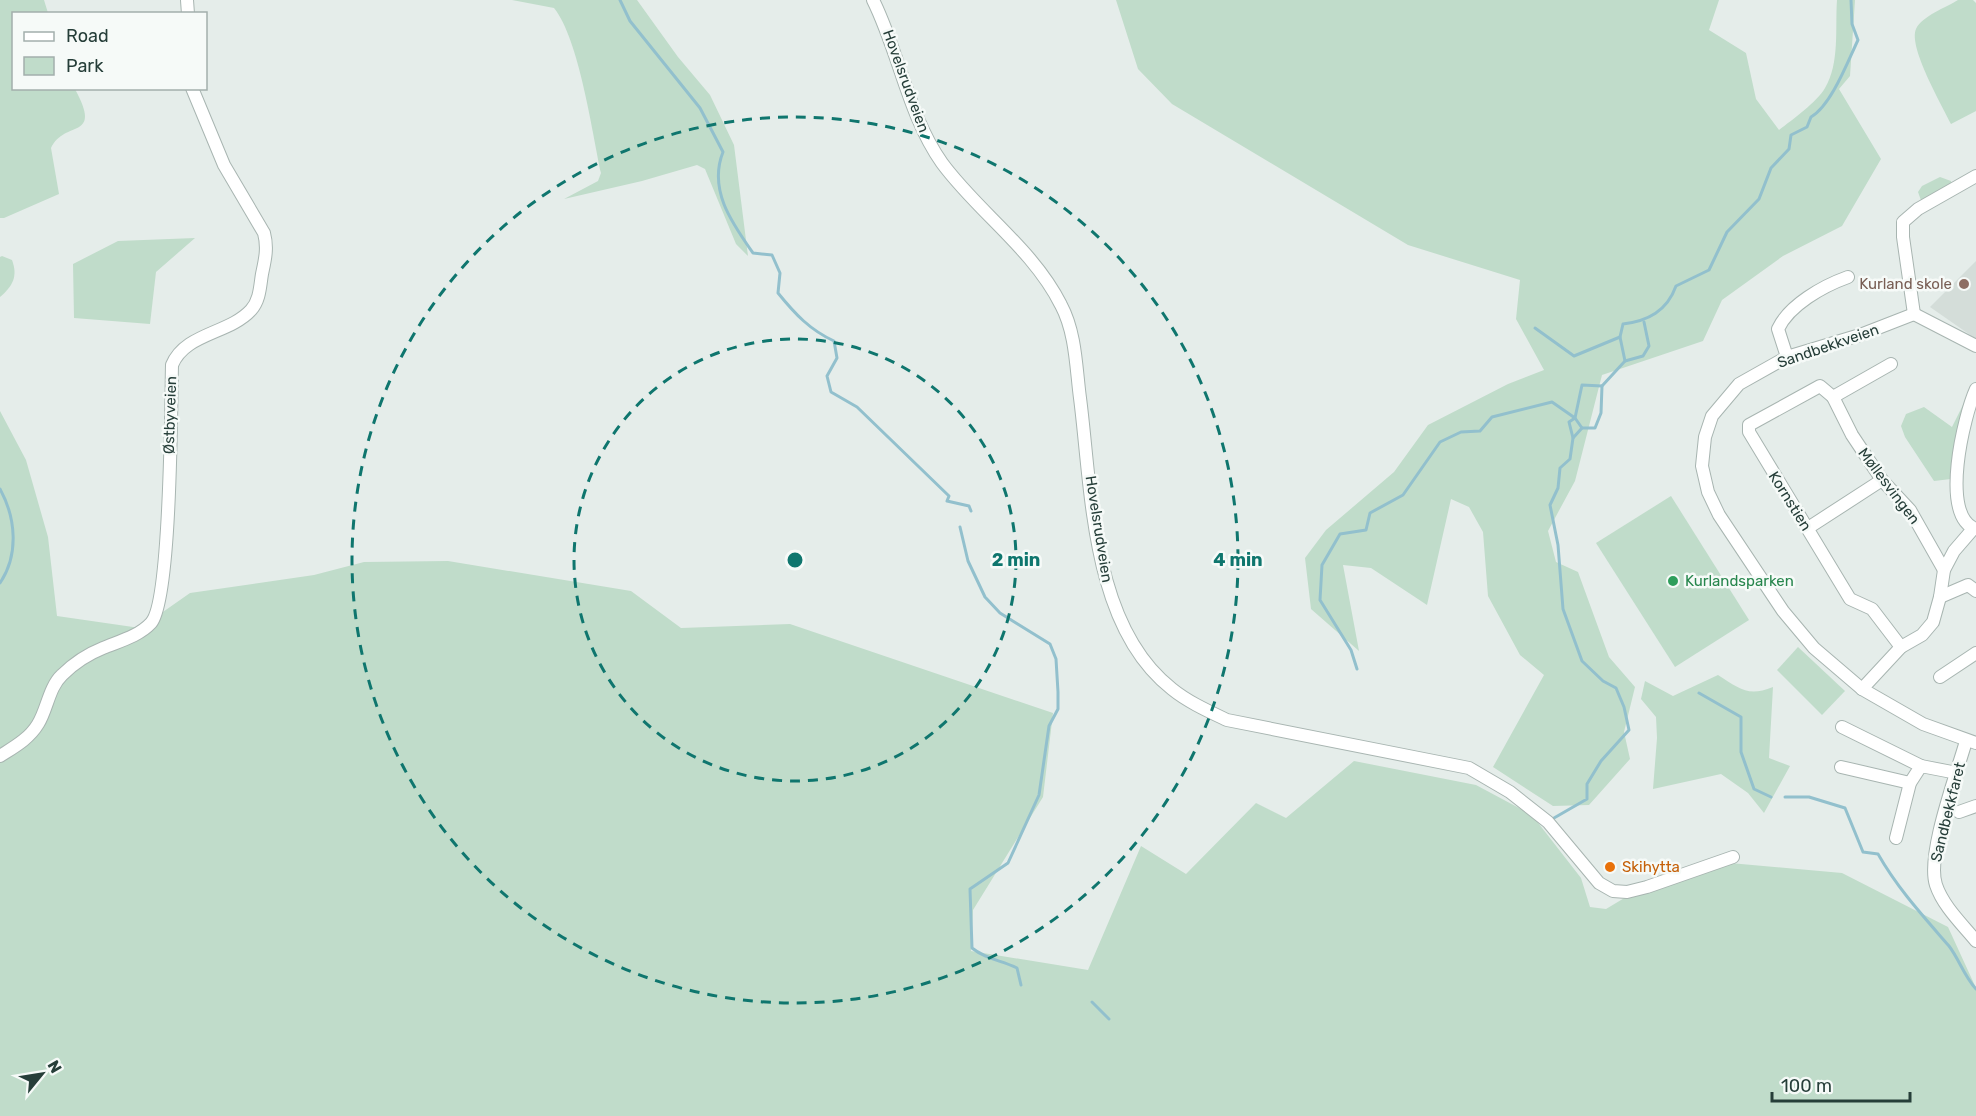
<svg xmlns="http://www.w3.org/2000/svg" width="1976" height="1116" font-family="Rubik,sans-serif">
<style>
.built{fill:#d4ddd9}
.green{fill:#c0dcca}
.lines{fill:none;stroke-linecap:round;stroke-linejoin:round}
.stream{stroke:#92c0cd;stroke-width:3}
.minor-casing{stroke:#a8b5b1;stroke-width:14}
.minor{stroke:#fff;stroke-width:12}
.ring{fill:none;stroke:#0f766e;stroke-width:3;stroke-dasharray:10 8}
.education-dot{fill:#8d6e63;stroke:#f6faf8;stroke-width:2}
.leisure-dot{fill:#2e9e5b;stroke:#f6faf8;stroke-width:2}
.food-dot{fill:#e8710a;stroke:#f6faf8;stroke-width:2}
.labels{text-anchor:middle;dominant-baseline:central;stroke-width:5;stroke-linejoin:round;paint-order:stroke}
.street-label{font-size:15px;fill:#263e39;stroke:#f6faf8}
.education-label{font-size:15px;fill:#785e54;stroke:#f6faf8;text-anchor:end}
.leisure-label{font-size:15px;fill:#27864d;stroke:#f6faf8;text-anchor:start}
.food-label{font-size:15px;fill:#c56008;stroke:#f6faf8;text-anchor:start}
.centre{fill:#0f766e;stroke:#f6faf8;stroke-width:3}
.ring-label{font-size:18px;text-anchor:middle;font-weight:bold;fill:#0f766e;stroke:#f6faf8;stroke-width:5;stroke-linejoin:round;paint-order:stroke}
</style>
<rect width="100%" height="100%" fill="#e5edea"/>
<path class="built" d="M1976,261V339L1930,307Z"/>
<g class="green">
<path d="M0,0H44L48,13L14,14V88L75,89C103,141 65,119 51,148L59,194L4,218H0Z"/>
<path d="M512,0H637L678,57L710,95L734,145L748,256L736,244L705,169L697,165L642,181L564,199L598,181L601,173C592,131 579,39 554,8Z"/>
<path d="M1116,0H1719L1709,30L1746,53L1756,99L1779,130C1792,120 1817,102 1825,88C1840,63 1835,28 1837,0H1855L1850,76L1839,89L1881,159L1842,226L1783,256L1722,300L1703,341L1602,375L1575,481L1548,531L1556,562L1578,572L1609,657L1635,687L1624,732L1630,759L1589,805L1553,806L1493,767L1544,675L1520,655L1488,596L1483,532L1469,507L1451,499L1427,605L1371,568L1343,565L1359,651L1311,609L1305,558L1326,530L1394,472L1428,425L1508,384L1544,370L1516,319L1520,280L1408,245L1172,104L1138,69Z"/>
<path d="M1958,0H1973L1976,3V111L1951,124C1942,105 1908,47 1916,29C1922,16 1947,7 1958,0Z"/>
<path d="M1940,177L1951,181V186L1922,203L1918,192L1922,186Z"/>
<path d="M195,238L156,272L150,324L74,318L73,264L118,241Z"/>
<path d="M2,256L12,260C18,276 13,286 0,297V257Z"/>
<path d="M1964,403L1968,407L1951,479L1934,481L1905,437L1901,426L1906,414L1924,407L1952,427Z"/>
<path d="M0,411L26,460L48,537L57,616L140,628L190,593L314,575L364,562L448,561L631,591L681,628L790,624L1053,713L1043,797L973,910L971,951L1088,970L1141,846L1186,874L1256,803L1286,818L1354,761L1476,785L1532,815L1581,878L1590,907L1606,909L1626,897L1730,863L1842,873L1948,927L1976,988V1116H0Z"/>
<path d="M1671,496L1749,620L1675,667L1596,543Z"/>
<path d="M1798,647L1845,691L1822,715L1777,670Z"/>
<path d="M1718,675C1740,689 1748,697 1773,687L1769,758L1790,766L1764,813L1748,793L1721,774L1653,789L1657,738L1656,717L1641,699L1645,681L1673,696Z"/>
</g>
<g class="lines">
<g class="stream">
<path d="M620,0L630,21L700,108L723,152C708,190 732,223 753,253L772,255L780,273L778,293C795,314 810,330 834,341L837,358L827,376L831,392L857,407L949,496L947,501L969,506L971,511"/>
<path d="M1535,328L1574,356L1620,337"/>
<path d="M1625,361L1643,356L1649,346L1644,322"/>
<path d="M1573,438L1582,428H1595L1601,413L1602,386"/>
<path d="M0,489C16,518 19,555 0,583"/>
<path d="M960,527L968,561L985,597L1000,613L1050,644L1056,659L1058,692V709L1049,726L1039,795L1008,863L970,889L972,948C987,960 1001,960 1017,968L1021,985"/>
<path d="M1357,669L1351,650L1320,600L1322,565L1340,534L1366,530L1370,513L1403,495L1440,442L1461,432L1480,431L1492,417L1552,402L1575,418L1582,428"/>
<path d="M1699,693L1741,717V752L1754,789L1771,797"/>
<path d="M1785,797H1809L1845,808L1863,852L1878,854C1898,889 1923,916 1949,946C1959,959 1964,976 1976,989"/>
<path d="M1554,818L1587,799V784L1601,761L1629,730L1624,707L1616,688L1603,681L1582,661L1563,609L1558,545L1550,505L1558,488L1560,468L1570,459L1573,438L1569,422L1575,418L1582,385L1602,386L1625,361L1620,337L1623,324C1648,321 1667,311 1676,286L1709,270L1727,232L1759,199L1771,168L1789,149L1791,135L1807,127L1811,117C1831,106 1848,61 1858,40L1852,24L1851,0"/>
<path d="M1092,1002L1109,1019"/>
</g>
<defs>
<g id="minor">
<path d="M187,0L188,14"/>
<path d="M873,0C899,52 908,115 942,163C978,212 1033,249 1061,305C1076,333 1076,368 1080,398C1092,491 1091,626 1172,689C1188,702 1208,711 1227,720L1469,768L1510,792L1548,822L1599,883L1613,891L1627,892L1647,887L1733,857"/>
<path d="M1914,314L1860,335L1787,357L1739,384L1712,416L1705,437L1702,466L1708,492L1719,515L1783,611L1814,648L1862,689L1923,724L1976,743"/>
<path d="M1914,314L1903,237V222L1918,209L1976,176"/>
<path d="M1914,314L1976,346"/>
<path d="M1787,357L1778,329C1789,305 1823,286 1848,277"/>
<path d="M1891,364L1833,397L1852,435L1882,480L1910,510L1944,570"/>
<path d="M1976,389C1964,415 1939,517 1976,529"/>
<path d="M1833,397L1820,386L1749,425V432L1850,599L1872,609L1901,647"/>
<path d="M1808,528L1882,480"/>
<path d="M1940,597L1968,585L1976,591"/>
<path d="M1940,677L1976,653"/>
<path d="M1862,689L1901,647L1922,635L1933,622L1940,597L1944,570L1954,551L1973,529"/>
<path d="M1842,727L1921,766"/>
<path d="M1966,741C1957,773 1926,855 1936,885C1943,906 1962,924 1976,941"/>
<path d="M0,756C14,747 29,739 38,724C47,710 49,687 62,675C73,664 88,654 103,648C120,641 139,636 151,623C171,601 171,406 172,365C185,333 229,334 251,310C260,300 260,286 262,274C265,260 268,248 264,233L224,165L192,88"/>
<path d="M1841,767L1910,783"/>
<path d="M1959,812L1976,806"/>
<path d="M1896,838L1910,783L1921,766L1957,773"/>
</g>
</defs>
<use href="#minor" class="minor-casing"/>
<use href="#minor" class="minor"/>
</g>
<g class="ring">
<circle cx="795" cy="560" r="221"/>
<circle cx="795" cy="560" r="443"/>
</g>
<circle class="education-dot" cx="1964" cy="284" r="6"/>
<circle class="leisure-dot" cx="1673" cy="581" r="6"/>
<circle class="food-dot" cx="1610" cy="867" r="6"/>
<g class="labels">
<g class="street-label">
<text transform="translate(906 81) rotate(70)">Hovelsrudveien</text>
<text transform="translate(1828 346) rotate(-19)">Sandbekkveien</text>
<text transform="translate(170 415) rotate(-88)">Østbyveien</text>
<text transform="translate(1889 486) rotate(53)">Møllesvingen</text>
<text transform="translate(1790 501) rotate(58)">Kornstien</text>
<text transform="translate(1099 529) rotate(81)">Hovelsrudveien</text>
<text transform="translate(1948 812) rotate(-76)">Sandbekkfaret</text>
</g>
<g class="education-label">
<text x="1952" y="284">Kurland skole</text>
</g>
<g class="leisure-label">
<text x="1685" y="581">Kurlandsparken</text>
</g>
<g class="food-label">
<text x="1622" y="867">Skihytta</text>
</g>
</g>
<circle cx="795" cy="560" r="9" class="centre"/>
<g class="ring-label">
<text x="1016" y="566">2 min</text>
<text x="1238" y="566">4 min</text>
</g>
<rect x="12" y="12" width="195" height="78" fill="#f6faf8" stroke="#a3afac" stroke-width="1.5"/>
<rect x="24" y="32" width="30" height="9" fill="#ffffff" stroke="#a3afac" stroke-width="1.5"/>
<text x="66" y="42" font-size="18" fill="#263e39">Road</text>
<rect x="24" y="57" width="30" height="18" fill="#c0dcca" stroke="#a3afac" stroke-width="1.5"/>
<text x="66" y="72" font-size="18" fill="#263e39">Park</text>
<g transform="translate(42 1074) rotate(60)" stroke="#f6faf8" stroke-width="4.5" paint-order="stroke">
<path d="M0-4.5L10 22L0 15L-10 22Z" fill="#263e39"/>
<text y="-9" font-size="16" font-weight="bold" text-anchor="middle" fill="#263e39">N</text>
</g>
<path d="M1772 1092v9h138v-9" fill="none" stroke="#263e39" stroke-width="3"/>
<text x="1781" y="1092" font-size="18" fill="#263e39" stroke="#f6faf8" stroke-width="4.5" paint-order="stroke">100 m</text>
</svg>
